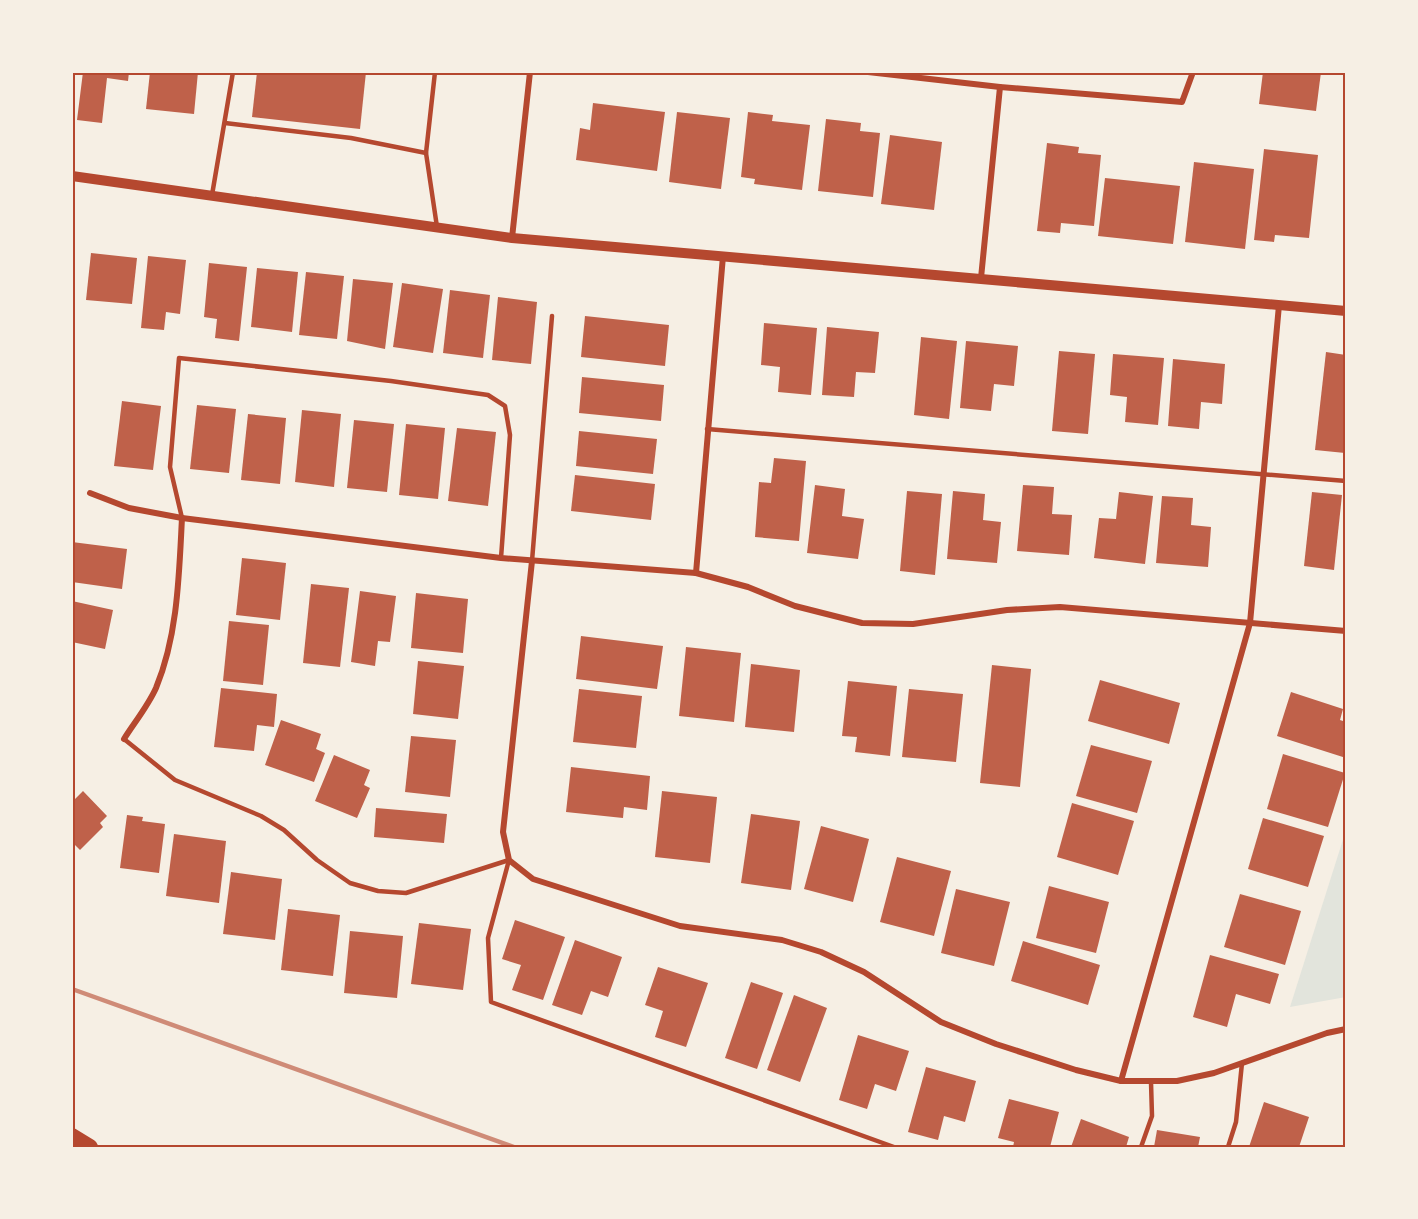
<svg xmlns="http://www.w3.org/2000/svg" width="1418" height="1219" font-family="Literata,serif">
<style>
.green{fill:#e2e4dc}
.building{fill:#bf614a}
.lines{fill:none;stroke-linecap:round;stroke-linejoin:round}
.service{stroke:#b5482f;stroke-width:4.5}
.minor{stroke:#b5482f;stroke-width:6}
.tertiary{stroke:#b5482f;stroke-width:10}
.trunk{stroke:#b5482f;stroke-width:16}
.rail{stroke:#cf8b77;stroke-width:4.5}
.neatline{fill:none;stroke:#b5482f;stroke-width:2}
</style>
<rect width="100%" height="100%" fill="#f6efe4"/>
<path class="green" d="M1346,830V997L1290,1007Z"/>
<g class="building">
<path d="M83,72H129L128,81L107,78L102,123L77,120Z"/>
<path d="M150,72H198L194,114L146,109Z"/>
<path d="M257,72H366L360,129L252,117Z"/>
<path d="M1263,72H1321L1316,111L1259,104Z"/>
<path d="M593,103L665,112L657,171L576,160L580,128L590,130Z"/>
<path d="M677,112L730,118L721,189L669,182Z"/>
<path d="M748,112L773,115L772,121L810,125L802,190L754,184L755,179L741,177Z"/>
<path d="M826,119L861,123L860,131L880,133L873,197L818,191Z"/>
<path d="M890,135L942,142L934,210L881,204Z"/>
<path d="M1047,143L1079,147L1078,153L1101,155L1094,226L1061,223L1060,233L1037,231Z"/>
<path d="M1264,149L1318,155L1309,238L1275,235L1274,242L1254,240Z"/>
<path d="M1194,162L1254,169L1245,249L1185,242Z"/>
<path d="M1105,178L1180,186L1173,244L1098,236Z"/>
<path d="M91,253L137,258L132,304L86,300Z"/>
<path d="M148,256L186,260L180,314L166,312L164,330L141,328Z"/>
<path d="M209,263L247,267L239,341L215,338L217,319L204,317Z"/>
<path d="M257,268L298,272L292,332L251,327Z"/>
<path d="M306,272L344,276L337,339L299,335Z"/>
<path d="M353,279L393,283L385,349L347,341Z"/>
<path d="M402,283L443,289L433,353L393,347Z"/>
<path d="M450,290L490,295L483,358L443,353Z"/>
<path d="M498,297L537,302L531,364L492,360Z"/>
<path d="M585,316L669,325L665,366L581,357Z"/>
<path d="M764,323L817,328L811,395L778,392L780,367L761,365Z"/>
<path d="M827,327L879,332L875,373L856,372L854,397L822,395Z"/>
<path d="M921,337L957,341L949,419L914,415Z"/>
<path d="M966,341L1018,346L1014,386L994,384L991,411L960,408Z"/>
<path d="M1059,351L1095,354L1088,434L1052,431Z"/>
<path d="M1326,352L1346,355L1345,453L1315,450Z"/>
<path d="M1113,354L1164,358L1158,425L1125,422L1127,397L1110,395Z"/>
<path d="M1173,359L1225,364L1222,404L1201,402L1199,429L1168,426Z"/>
<path d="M582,377L664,385L661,421L579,413Z"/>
<path d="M122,401L161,406L153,470L114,466Z"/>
<path d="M197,405L236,409L229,473L190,469Z"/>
<path d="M302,410L341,414L334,487L295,482Z"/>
<path d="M248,414L286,418L280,484L241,480Z"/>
<path d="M354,420L394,424L387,492L347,488Z"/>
<path d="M406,424L445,428L438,499L399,495Z"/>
<path d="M457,428L496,432L488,506L448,501Z"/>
<path d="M579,431L657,439L653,474L576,466Z"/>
<path d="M774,458L806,461L799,541L755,537L759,482L771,483Z"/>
<path d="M575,475L655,484L651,520L571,511Z"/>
<path d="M815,485L845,489L842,516L864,519L858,559L807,553Z"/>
<path d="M1023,485L1054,487L1052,514L1072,515L1069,555L1017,551Z"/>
<path d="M907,491L942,494L935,575L900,571Z"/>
<path d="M953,491L985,494L983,520L1001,522L997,563L947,559Z"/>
<path d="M1119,492L1153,496L1145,564L1094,558L1099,518L1116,519Z"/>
<path d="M1312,492L1342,495L1334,570L1304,566Z"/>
<path d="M1162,496L1193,498L1191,525L1211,527L1208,567L1156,563Z"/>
<path d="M72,542L127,549L122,589L72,582Z"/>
<path d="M242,558L286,563L280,620L236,615Z"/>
<path d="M311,584L349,588L340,667L303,663Z"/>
<path d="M360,591L396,596L390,642L378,641L375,666L351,662Z"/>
<path d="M416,593L468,599L463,653L411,648Z"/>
<path d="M72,601L113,610L105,649L72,642Z"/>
<path d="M229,621L269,625L263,685L223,681Z"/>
<path d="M581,636L663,646L657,689L576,679Z"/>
<path d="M686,647L741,653L734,722L679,716Z"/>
<path d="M418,661L464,666L458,719L413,714Z"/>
<path d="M751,664L800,670L794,732L745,727Z"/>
<path d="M992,665L1031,669L1020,787L980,783Z"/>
<path d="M1100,680L1180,703L1169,744L1088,721Z"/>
<path d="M848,681L897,686L890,756L855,752L857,737L842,736Z"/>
<path d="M221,688L277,694L274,727L257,725L254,751L214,747Z"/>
<path d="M579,689L642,696L636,748L573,742Z"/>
<path d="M909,689L963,694L956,762L902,757Z"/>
<path d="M1291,692L1343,709L1340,720L1346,722V758L1277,736Z"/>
<path d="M281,720L321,734L316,749L325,753L314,782L265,765Z"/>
<path d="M411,736L456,740L450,797L405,792Z"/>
<path d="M1091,745L1152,761L1137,813L1076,796Z"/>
<path d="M1283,754L1345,773L1328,827L1267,809Z"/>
<path d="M334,755L370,770L364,785L370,788L357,818L315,801Z"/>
<path d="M571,767L650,776L647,810L624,807L623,818L566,812Z"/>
<path d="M83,791L107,816L100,823L103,827L80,850L72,842V802Z"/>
<path d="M662,791L717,797L710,863L655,857Z"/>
<path d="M1072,803L1134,821L1118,875L1057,857Z"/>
<path d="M376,808L447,814L444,843L374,837Z"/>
<path d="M751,814L800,821L791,890L741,883Z"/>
<path d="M127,815L143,817L142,821L165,824L159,873L120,868Z"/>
<path d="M1263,818L1324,836L1308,887L1248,869Z"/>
<path d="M821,826L869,839L853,902L804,889Z"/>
<path d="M174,834L226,841L219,903L166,896Z"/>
<path d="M897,857L951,871L934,936L880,922Z"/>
<path d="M231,872L282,879L275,940L223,934Z"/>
<path d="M1049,886L1109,902L1096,953L1036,938Z"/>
<path d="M956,889L1010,902L994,966L941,953Z"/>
<path d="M1240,894L1301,911L1285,965L1224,947Z"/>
<path d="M288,909L340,915L333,976L281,970Z"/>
<path d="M515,920L565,937L543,1000L512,990L521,965L502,959Z"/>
<path d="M419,923L471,929L463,990L411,984Z"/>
<path d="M350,931L403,936L397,998L344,993Z"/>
<path d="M575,940L622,957L608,997L591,991L582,1015L552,1005Z"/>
<path d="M1023,941L1100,965L1088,1005L1011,981Z"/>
<path d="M1210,955L1279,974L1270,1004L1236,994L1227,1027L1193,1017Z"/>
<path d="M658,967L708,983L686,1047L655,1037L663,1011L645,1005Z"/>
<path d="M751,982L783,993L757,1069L725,1058Z"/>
<path d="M794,995L827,1008L800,1082L767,1070Z"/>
<path d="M858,1035L909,1051L896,1091L875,1084L867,1109L839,1100Z"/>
<path d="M926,1067L976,1081L965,1122L944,1116L938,1140L908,1132Z"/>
<path d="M1009,1099L1059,1112L1050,1147H1013L1014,1142L998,1138Z"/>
<path d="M1264,1102L1309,1117L1299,1147H1249Z"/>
<path d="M1081,1119L1129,1137L1126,1147H1071Z"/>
<path d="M1157,1130L1200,1137L1198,1147H1154Z"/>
</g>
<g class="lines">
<g class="service">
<path d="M435,72L426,153L437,227"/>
<path d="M225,123L351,138L426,153"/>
<path d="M212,195L233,72"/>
<path d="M707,429L1346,481"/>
<path d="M182,518L170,467L179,358L391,381L488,395L505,406L510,435L501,558"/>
<path d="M532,561L552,316"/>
<path d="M124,739L175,780L261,816L284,830L317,860L350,883L378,891L406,893L509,860"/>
<path d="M509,860L488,938L491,1002L894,1147"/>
<path d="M1141,1147L1152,1116L1151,1082"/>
<path d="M1228,1147L1236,1122L1242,1063"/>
</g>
<g class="minor">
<path d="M868,72L1000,87L1182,102L1193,72"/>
<path d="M512,238L530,72"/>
<path d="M981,278L1000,87"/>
<path d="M90,493L129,508L182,518L501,558L696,573L748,587L795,606L862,623L913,624L1007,610L1060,607L1346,631"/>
<path d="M532,561L503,832L509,860L533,879L680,926L782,940L821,952L864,972L941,1022L996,1044L1076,1070L1121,1081H1177L1214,1073L1327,1033L1346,1029"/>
<path d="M696,573L723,256"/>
<path d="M124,739C134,723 148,706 156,688C178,635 179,574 182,518"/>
<path d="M1121,1081L1250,623L1279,305"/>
</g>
<path class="tertiary" d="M72,176L512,238L1346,311"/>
<path class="trunk" d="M72,1136L90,1147"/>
<path class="rail" d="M72,989L514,1147"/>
</g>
<rect width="1418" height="1219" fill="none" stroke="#f6efe4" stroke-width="147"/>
<rect x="74" y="74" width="1270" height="1072" class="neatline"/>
</svg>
